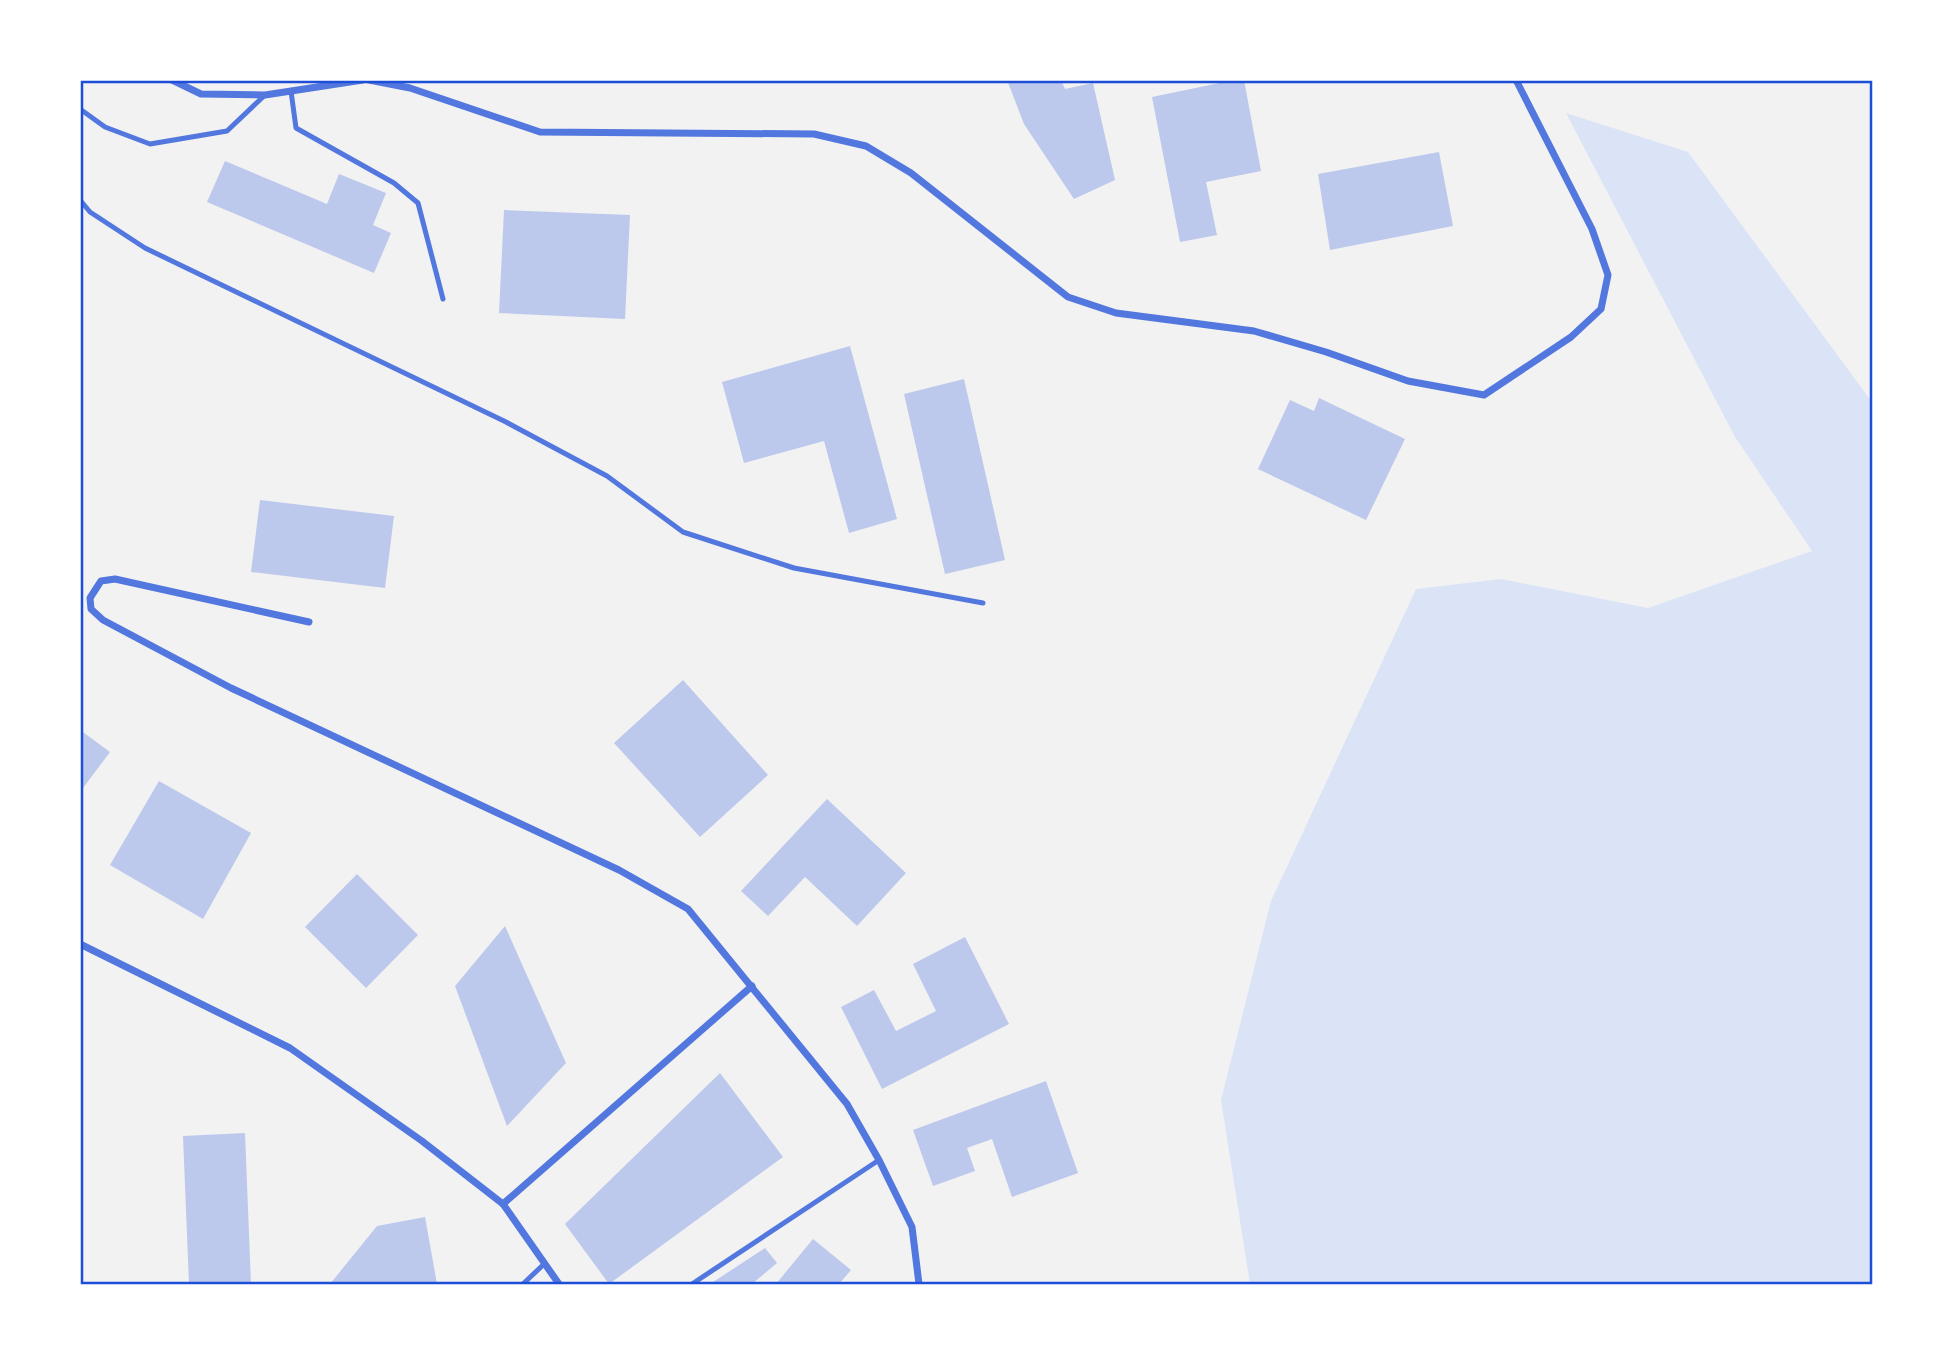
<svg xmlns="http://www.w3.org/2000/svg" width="1953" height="1365" font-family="'Exo 2',sans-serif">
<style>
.green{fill:#dbe4f7}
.building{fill:#bdc9ec}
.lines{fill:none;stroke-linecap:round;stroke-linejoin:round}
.service{stroke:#5277de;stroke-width:5}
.minor{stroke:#5277de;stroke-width:7}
.neatline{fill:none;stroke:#1d4ed8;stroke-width:2.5}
</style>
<rect width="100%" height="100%" fill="#f2f2f2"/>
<path class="green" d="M1566,113L1688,152L1872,402V1284H1250L1221,1100L1271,901L1416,589L1501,579L1648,608L1812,551L1735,437Z"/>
<g class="building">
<path d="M1007,80H1061L1065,89L1093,83L1115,180L1074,199L1024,124Z"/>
<path d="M1234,80H1244L1261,171L1206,182L1217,235L1180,242L1152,97Z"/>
<path d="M1439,152L1453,226L1330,250L1318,174Z"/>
<path d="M225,161L327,204L339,174L386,193L373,225L391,233L374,273L207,202Z"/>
<path d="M504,210L630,215L625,319L499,313Z"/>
<path d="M850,346L897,519L849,533L824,441L744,463L722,382Z"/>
<path d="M964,379L1005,560L945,574L904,394Z"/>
<path d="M1319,398L1405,439L1366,520L1258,469L1290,400L1314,411Z"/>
<path d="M260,500L394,516L385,588L251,572Z"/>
<path d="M683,680L768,775L700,837L614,743Z"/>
<path d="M80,730L110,752L80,792Z"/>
<path d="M159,781L251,833L203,919L110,865Z"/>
<path d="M827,799L906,873L857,926L805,877L768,916L741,891Z"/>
<path d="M357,874L418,935L366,988L305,927Z"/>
<path d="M505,926L566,1063L507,1126L455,986Z"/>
<path d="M965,937L1009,1024L882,1089L841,1007L874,990L896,1031L936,1011L913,964Z"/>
<path d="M720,1073L783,1157L609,1284L565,1224Z"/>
<path d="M1046,1081L1078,1173L1012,1197L992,1139L967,1148L975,1171L933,1186L913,1130Z"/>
<path d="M245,1133L251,1284H189L183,1136Z"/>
<path d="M425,1217L437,1284H330L377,1226Z"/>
<path d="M813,1239L851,1270L839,1284H776Z"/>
<path d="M765,1248L777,1263L752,1284H710Z"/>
</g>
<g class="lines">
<g class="service">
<path d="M291,91L296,128L394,183L418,203L443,299"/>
<path d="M80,109L105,127L150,144L227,131L265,95"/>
<path d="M80,200L90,212L145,248L504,421L607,476L683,532L794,568L983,603"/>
<path d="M523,1284L544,1264"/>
<path d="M692,1284L879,1160"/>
</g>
<g class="minor">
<path d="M172,80L201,94L265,95L363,80"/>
<path d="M369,80L410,88L540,132L814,134L866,146L911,173L1068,297L1116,313L1254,331L1326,352L1408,381L1484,395L1571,337L1601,309L1608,275L1592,229L1516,80"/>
<path d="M309,622L115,579L101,581L90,598L91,609L103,620L231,688L619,870L688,909L847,1104L879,1160L912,1227L919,1284"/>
<path d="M80,944L290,1048L422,1141L503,1204L559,1284"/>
<path d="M503,1204L752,986"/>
</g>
</g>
<rect width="1953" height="1365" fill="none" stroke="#ffffff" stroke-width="164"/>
<rect x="82" y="82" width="1789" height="1201" class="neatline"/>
</svg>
